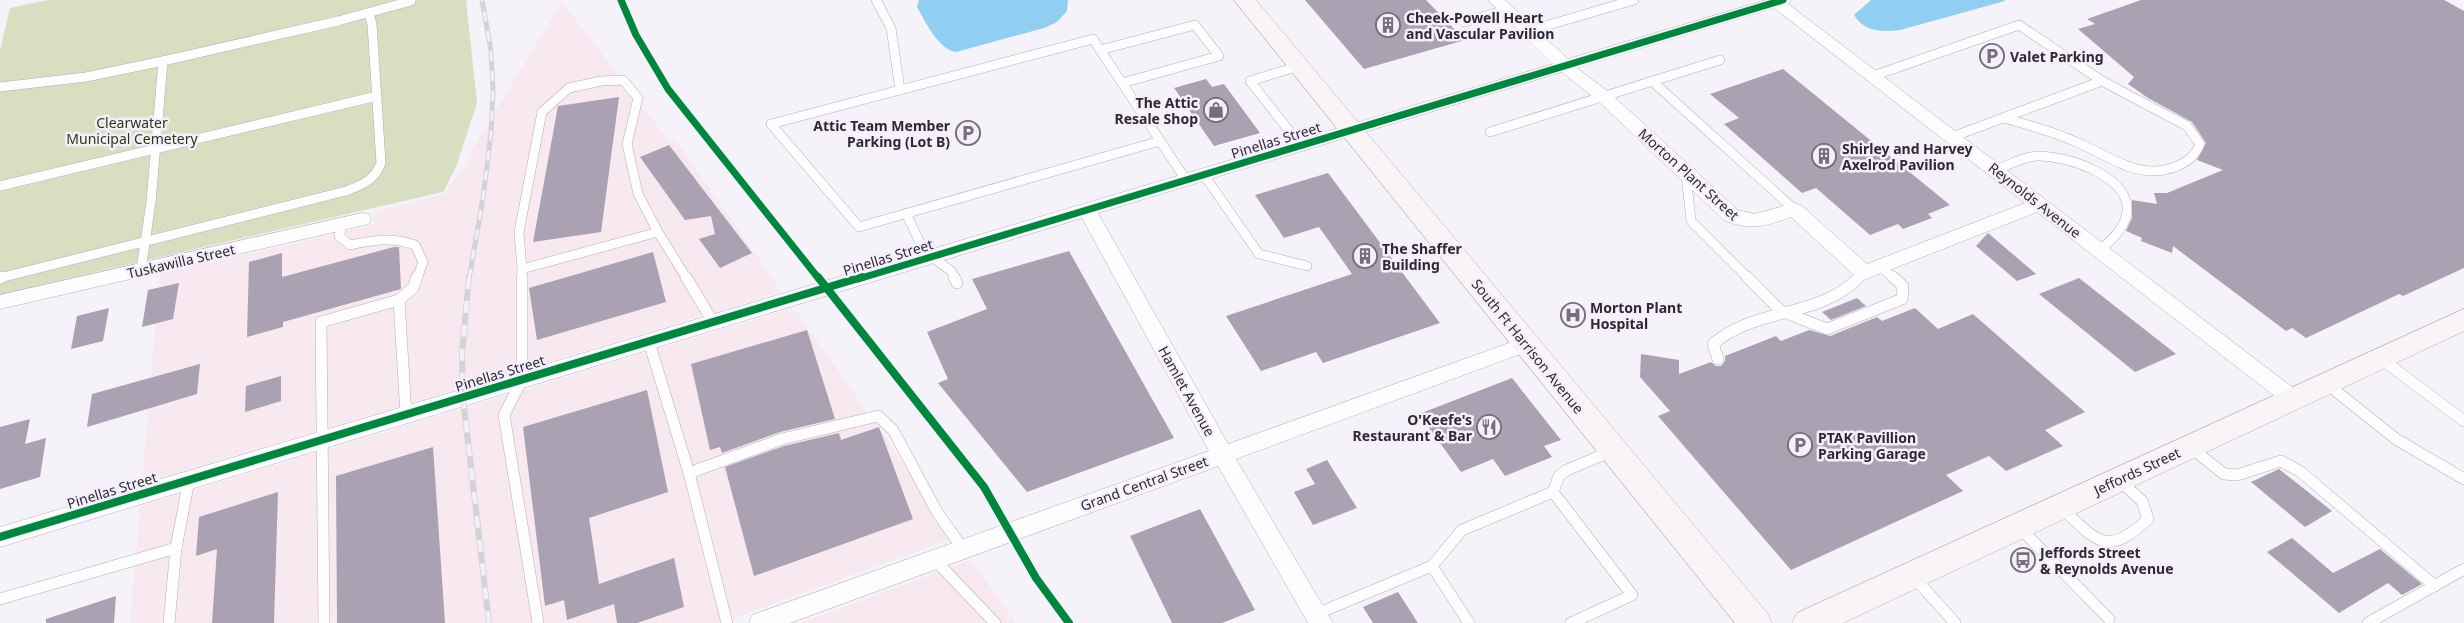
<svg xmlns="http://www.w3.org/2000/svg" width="2464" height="623" font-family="'Noto Sans',sans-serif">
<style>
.industrial{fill:#f8e8ef}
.green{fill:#d8dfc0}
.water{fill:#90cef2}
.building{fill:#aaa2b3}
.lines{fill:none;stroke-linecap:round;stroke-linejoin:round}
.lane-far1-casing{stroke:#b2afb6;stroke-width:10}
.lane-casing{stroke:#b2afb6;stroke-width:12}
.street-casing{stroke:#b2afb6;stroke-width:1}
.secondary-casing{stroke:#b2afb6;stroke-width:1}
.lane-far1{stroke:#fefdfe;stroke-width:9}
.lane{stroke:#fefdfe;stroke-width:11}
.street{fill:#fefdfe;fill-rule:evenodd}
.secondary{fill:#f9f5f6;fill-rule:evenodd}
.rail-far1-casing{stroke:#d3d2d4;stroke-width:5}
.rail-casing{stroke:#d3d2d4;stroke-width:6}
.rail-far1{stroke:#f5effc;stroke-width:3;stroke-dasharray:10;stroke-linecap:butt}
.rail{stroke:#f5effc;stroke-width:4.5;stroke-dasharray:12;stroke-linecap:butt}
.cycleway-far1-casing{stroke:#f5effc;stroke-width:9}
.cycleway-casing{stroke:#f5effc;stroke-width:11}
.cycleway-far1{stroke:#00873e;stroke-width:7}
.cycleway{stroke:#00873e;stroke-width:8}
.labels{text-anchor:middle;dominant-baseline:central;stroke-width:5;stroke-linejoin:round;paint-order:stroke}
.poi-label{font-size:14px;font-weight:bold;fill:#2e2a32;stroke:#f5effc;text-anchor:start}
.park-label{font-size:14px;fill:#2f3713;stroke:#f5effc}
.street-label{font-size:14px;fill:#2e2a32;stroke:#f5effc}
</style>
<rect width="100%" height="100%" fill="#f5f2f9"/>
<g class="industrial">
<path d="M562,2L669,141L675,139L782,292L142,483L160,274L374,225L375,212L445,194L459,171L466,166L470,153Z"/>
<path d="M794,308L955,537L721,623H130L140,506Z"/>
<path d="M971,560L1016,623H801Z"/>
</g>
<path class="green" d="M48,0H466L477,103L456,167L443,192L0,294V50L10,8Z"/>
<g class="water">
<path d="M919,0H1068L1067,11L1057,22L1044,28L956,52C938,49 925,21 917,7Z"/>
<path d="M1871,0H2004L2005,1L1900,30C1882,32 1864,32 1854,15Z"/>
</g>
<g class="building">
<path d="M1305,0H1426L1465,40L1364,69Z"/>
<path d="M2141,0H2444L2464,11V268L2403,296L2399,294L2306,338L2292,328L2286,331L2173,246L2172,253L2141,241L2142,238L2126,231L2132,218V200L2157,204L2154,193H2167L2223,170L2197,160L2206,143L2192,122L2148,98L2128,84L2134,77L2078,29L2095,24L2087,19Z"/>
<path d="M1783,69L1950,205L1928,214L1932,218L1903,229L1898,224L1870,235L1816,188L1802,193L1724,124L1739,118L1710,94Z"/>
<path d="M1206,79L1212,87L1224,84L1260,133L1214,146L1174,88Z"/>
<path d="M619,97L601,232L533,242L558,106Z"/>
<path d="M669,145L722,214L752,253L720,268L699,239L715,234L711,216L685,220L640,157Z"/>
<path d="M1328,173L1440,323L1323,363L1316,352L1261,371L1226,316L1352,274L1319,227L1284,238L1255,195Z"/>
<path d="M1988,233L2036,274L2017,281L1976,246Z"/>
<path d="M394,247H399L401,289L283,322V327L247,337L249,262L282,253V277Z"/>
<path d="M1069,251L1174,438L1027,492L938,383L948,379L927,332L987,309L972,279Z"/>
<path d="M653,252L666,302L537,340L529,288Z"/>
<path d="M2079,278L2176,354L2135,372L2039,294Z"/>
<path d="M179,283L173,319L142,327L148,290Z"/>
<path d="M1857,298L1866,306L1831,320L1822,312Z"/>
<path d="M109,308L103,341L71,349L77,316Z"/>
<path d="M1915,308L1938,329L1973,314L2085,412L2045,430L2063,446L2006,471L1989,456L1946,475L1963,491L1791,570L1658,416L1670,411L1640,377L1641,354L1679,360V374L1711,362L1716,366H1721L1725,361V356L1776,336L1781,341L1809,330L1830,336L1877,317L1882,321Z"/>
<path d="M807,330L835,419L780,432L722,453L720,447L710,450L691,364Z"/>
<path d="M200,364L197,394L87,427L92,394Z"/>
<path d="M281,376V401L245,412L246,386Z"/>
<path d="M1512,378L1561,440L1544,446L1552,457L1505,476L1493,459L1461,472L1419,414Z"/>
<path d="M647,390L668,492L589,518L599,584L674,558L684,607L637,623H617L614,604L567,620L564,600L545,606L523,427Z"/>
<path d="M30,419L25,444L46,438L40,477L0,489V427Z"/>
<path d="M879,427L913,519L754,576L725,467L784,446L839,433L841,440Z"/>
<path d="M433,447L445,623H337L336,476Z"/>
<path d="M1327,460L1357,508L1313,525L1294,492L1315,484L1306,469Z"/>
<path d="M2279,469L2332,511L2305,527L2251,482Z"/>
<path d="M278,492L274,623H212L217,549L196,556L199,517Z"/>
<path d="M1200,509L1255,610L1222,623H1172L1130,536Z"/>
<path d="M2292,538L2333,573L2380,549L2422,584L2402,595L2388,583L2339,613L2267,552Z"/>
<path d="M1398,592L1418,623H1373L1363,607Z"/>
<path d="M116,596L114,623H46V619Z"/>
</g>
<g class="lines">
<defs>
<g id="lane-far1">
<path d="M876,0L891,28L900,90"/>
<path d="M1464,22L1506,10"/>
<path d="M1528,31L1634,0"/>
<path d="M1100,50L1195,25L1219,56L1122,83"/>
<path d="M1299,66L1250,81L1301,146"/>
<path d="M1873,76L2019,25L2102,81L2187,126L2200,144C2195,156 2187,162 2175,167C2138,181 2108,155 2074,141C2052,131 2027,125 2004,118"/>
<path d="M1652,81L1794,209"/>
<path d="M0,87L86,77L163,61L338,21L411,1"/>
<path d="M1490,132L1720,60"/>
<path d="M1952,137L2102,81"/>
<path d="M1160,141L859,227L771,124L1093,39L1186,180"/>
<path d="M1996,170C2009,165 2022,157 2036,156C2065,155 2137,177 2126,217C2122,231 2110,241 2100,250"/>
<path d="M1686,174L1691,221L1749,279"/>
<path d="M1204,175L1259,254L1307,266"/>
<path d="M0,186L377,96"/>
<path d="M906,213L927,258"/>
<path d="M343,224L339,236L350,245C373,240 392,237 415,245L423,262L417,279"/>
<path d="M932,257L951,271L955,279"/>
<path d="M1881,267L1895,279"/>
<path d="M522,269L519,232L542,112L569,88L601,81L623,80L638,98L627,144L638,194L658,232"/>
<path d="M141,270L151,202L163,61"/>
<path d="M0,278L346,191C362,185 375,180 381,163L372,24L369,14"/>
<path d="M522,279V269L658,232L687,279"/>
<path d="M1858,279L1864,273"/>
</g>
<g id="lane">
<path d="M522,277V380L504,415L538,623"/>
<path d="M686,277L713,322"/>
<path d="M954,277L957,283"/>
<path d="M1747,277L1781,311L1827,329L1902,299L1903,286L1893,277"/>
<path d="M0,278L2,277"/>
<path d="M399,300L413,288L417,277"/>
<path d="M649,342L689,473"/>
<path d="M2380,358L2464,421"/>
<path d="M1718,359L1713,344C1755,307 1821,318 1859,277"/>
<path d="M2327,384L2396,439L2464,479"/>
<path d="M2190,447L2224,474L2237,475L2281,461L2301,472L2435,586"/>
<path d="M1553,492L1632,595L1571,623"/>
<path d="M2061,507C2096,541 2107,558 2148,519L2142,501L2119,480"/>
<path d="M2019,527L2109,619"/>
<path d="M176,548L189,480"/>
<path d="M934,559L995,623"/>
<path d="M1432,566L1462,530L1553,492L1559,476L1567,470L1612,451"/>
<path d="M1913,576L1955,623"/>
<path d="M0,599L176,548L169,623"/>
<path d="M1316,614L1432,566L1469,623"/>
<path d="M324,623L321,322L399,300L406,415"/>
<path d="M727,623L689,473L782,439L878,416L893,430L937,512L963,549"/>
<path d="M2368,623L2464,569"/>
</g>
<g id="street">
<path d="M1488,0H1505L1568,59L1766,0H1791L1788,4L2300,393L2304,399L2300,405L2293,407L2286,405L2037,212L1864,280L1857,278L1791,217C1767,226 1748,231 1724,220L1598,101L1562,72L1098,213L1228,444L1520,339L1527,336L1534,339L1537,344L1534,349L1236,459L1333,623H1308L1218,466L790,623H749L752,615L1209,451L1082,218L0,547V527L1553,64ZM1774,8L2025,203L1867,264L1801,205L1794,203L1755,214L1738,210L1610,93L1577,68Z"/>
<path d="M362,213L369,214L371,219L369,224L0,309V295Z"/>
</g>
<g id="secondary">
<path d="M1234,0H1256L1767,613L1772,623H1735Z"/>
<path d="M2464,309V331L1843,623H1792L1797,613Z"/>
</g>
</defs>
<use href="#lane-far1" class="lane-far1-casing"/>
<use href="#lane" class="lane-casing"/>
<use href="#street" class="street-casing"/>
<use href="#secondary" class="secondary-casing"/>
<use href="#lane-far1" class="lane-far1"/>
<use href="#lane" class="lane"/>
<use href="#street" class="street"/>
<use href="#secondary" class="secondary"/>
<defs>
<path id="rail-far1" d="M469,279L483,198L491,133L493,90L491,51L482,0"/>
<path id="rail" d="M469,277L462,354L463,398L489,623"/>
</defs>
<use href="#rail-far1" class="rail-far1-casing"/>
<use href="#rail" class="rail-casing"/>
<use href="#rail-far1" class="rail-far1"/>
<use href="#rail" class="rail"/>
<defs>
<g id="cycleway-far1">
<path d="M621,0L636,35L668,89L819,279"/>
<path d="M858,279L1783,0"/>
</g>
<g id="cycleway">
<path d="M818,277L984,487L1036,578L1069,623"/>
<path d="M0,537L862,277"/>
</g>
</defs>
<use href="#cycleway-far1" class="cycleway-far1-casing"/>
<use href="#cycleway" class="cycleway-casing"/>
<use href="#cycleway-far1" class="cycleway-far1"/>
<use href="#cycleway" class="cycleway"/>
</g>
<defs>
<symbol id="building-ring" viewBox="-11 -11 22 22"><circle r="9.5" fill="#f5effc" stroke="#747078" stroke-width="1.5"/><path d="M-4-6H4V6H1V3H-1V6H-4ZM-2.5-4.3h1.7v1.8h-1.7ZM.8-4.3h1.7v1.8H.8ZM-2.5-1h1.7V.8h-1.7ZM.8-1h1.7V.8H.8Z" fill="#747078"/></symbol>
<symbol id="parking-ring" viewBox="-11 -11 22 22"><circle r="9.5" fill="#f5effc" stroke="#747078" stroke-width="1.5"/><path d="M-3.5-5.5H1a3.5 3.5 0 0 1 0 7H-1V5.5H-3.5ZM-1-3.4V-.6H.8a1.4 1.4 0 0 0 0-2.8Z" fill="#747078"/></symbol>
<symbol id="shop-ring" viewBox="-11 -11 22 22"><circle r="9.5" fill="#f5effc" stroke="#747078" stroke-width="1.5"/><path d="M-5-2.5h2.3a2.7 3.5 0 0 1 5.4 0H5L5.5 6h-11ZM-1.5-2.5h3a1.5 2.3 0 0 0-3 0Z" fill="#747078"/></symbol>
<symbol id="hospital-ring" viewBox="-11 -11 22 22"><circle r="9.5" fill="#f5effc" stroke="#747078" stroke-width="1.5"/><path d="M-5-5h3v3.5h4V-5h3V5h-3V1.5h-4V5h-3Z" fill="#747078"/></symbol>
<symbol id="restaurant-ring" viewBox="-11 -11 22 22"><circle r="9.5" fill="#f5effc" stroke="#747078" stroke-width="1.5"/><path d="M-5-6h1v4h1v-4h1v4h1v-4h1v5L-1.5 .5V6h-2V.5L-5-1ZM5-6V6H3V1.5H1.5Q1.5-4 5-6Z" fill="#747078"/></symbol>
<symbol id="bus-ring" viewBox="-11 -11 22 22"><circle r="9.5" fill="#f5effc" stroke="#747078" stroke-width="1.5"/><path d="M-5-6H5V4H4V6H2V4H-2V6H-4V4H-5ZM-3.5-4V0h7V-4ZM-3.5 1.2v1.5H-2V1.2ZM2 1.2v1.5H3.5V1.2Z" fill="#747078"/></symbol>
</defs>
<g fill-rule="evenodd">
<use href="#building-ring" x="1374" y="11" width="28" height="28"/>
<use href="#parking-ring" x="1978" y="42" width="28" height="28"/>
<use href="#shop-ring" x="1202" y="96" width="28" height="28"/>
<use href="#parking-ring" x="954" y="119" width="28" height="28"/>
<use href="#building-ring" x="1810" y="142" width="28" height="28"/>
<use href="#building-ring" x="1351" y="242" width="28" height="28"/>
<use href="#hospital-ring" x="1559" y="301" width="28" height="28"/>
<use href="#restaurant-ring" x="1475" y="413" width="28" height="28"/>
<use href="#parking-ring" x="1786" y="431" width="28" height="28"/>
<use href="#bus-ring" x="2009" y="546" width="28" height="28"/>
</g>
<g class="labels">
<g class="poi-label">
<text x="1406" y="17">Cheek-Powell Heart<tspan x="1406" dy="16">and Vascular Pavilion</tspan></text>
<text x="2010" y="56">Valet Parking</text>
<text x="1198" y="102" text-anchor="end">The Attic<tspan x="1198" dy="16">Resale Shop</tspan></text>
<text x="950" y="125" text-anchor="end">Attic Team Member<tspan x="950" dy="16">Parking (Lot B)</tspan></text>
<text x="1842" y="148">Shirley and Harvey<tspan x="1842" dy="16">Axelrod Pavilion</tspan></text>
<text x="1382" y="248">The Shaffer<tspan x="1382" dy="16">Building</tspan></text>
<text x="1590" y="307">Morton Plant<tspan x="1590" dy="16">Hospital</tspan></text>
<text x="1472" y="419" text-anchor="end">O'Keefe's<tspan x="1472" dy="16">Restaurant &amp; Bar</tspan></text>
<text x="1818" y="437">PTAK Pavillion<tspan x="1818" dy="16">Parking Garage</tspan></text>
<text x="2040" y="552">Jeffords Street<tspan x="2040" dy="16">&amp; Reynolds Avenue</tspan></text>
</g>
<g class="park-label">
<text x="132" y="122">Clearwater<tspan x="132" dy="16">Municipal Cemetery</tspan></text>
</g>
<g class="street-label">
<text transform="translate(1276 140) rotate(-17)">Pinellas Street</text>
<text transform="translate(1689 174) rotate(42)">Morton Plant Street</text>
<text transform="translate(2035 200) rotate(38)">Reynolds Avenue</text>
<text transform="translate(888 257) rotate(-17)">Pinellas Street</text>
<text transform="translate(181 261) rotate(-13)">Tuskawilla Street</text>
<text transform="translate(1528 346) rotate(51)">South Ft Harrison Avenue</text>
<text transform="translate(500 373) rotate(-17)">Pinellas Street</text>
<text transform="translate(1187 391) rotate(61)">Hamlet Avenue</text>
<text transform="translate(2137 471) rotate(-25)">Jeffords Street</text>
<text transform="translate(1144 483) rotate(-20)">Grand Central Street</text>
<text transform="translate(112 490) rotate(-17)">Pinellas Street</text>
</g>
</g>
</svg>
